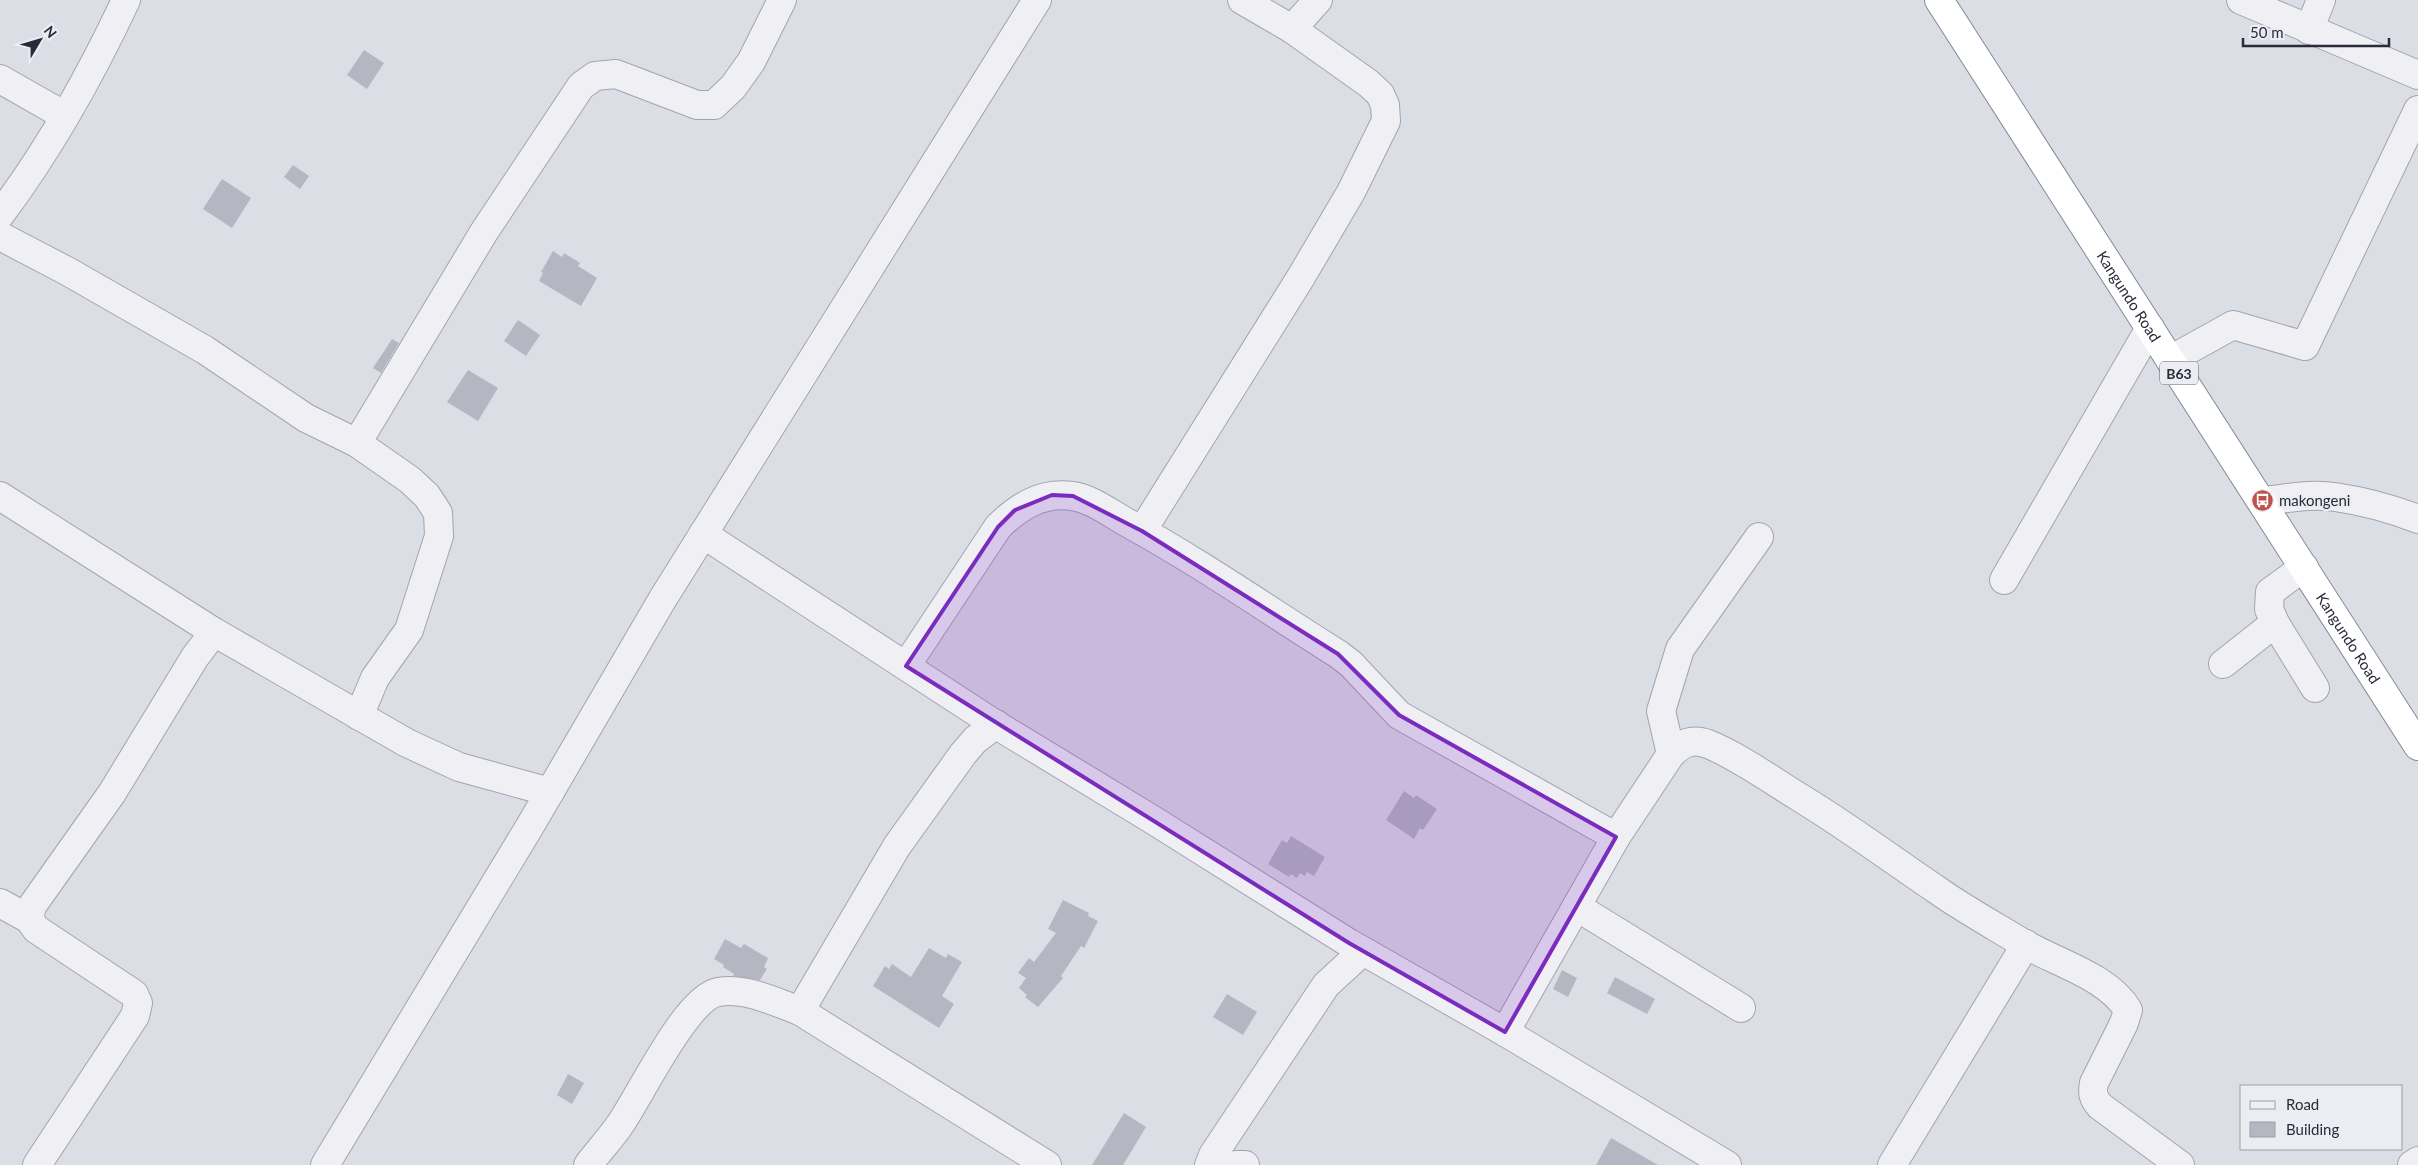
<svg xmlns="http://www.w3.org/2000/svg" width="2418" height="1165" font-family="Lato,sans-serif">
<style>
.building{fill:#b4b7c1}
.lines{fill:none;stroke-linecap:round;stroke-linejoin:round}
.minor-casing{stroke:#a2a5ae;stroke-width:30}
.highway-casing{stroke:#85899a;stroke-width:30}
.minor{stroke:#efeff4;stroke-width:28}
.highway{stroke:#fff;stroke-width:28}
.marked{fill:#7b2cbf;fill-opacity:0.2;stroke:#7b2cbf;stroke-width:4;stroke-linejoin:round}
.labels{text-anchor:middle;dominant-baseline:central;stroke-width:4.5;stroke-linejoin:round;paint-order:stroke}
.shield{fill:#ebedf3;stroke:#626572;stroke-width:1}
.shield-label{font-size:14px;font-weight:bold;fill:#282b3a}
.street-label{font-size:15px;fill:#282b3a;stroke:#ebedf3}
.poi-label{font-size:15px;fill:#282b3a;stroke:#ebedf3;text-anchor:start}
</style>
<rect width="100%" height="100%" fill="#dcdee5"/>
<g class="building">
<path d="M364,50L384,63L367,89L347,75Z"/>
<path d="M293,165L309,176L300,189L284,177Z"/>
<path d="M222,179L251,198L232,228L203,209Z"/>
<path d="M553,251L562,257L564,253L580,263L578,266L597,278L581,306L539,281L543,273L541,272Z"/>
<path d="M518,320L540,335L526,356L504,341Z"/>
<path d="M392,339L399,343L381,373L373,368Z"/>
<path d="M468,370L498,388L478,421L447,402Z"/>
<path d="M1404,791L1414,798L1416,795L1437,809L1423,830L1420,828L1414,839L1386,820Z"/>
<path d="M1291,836L1325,857L1314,876L1307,872L1305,876L1300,873L1297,878L1291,874L1289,877L1268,864L1282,840L1287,843Z"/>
<path d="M1063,900L1089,913L1088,916L1098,921L1084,948L1081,946L1061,976L1063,978L1038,1007L1025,997L1027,995L1019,988L1026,978L1018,973L1029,958L1034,962L1056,933L1048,929Z"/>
<path d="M725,939L741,948L744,944L768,958L764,967L767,969L760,980L733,976L734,974L723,967L724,965L714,959Z"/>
<path d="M929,948L946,958L948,954L962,962L942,996L954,1004L939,1028L873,986L885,966L889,969L892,964L911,977Z"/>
<path d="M1562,970L1577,978L1568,997L1553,989Z"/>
<path d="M1615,977L1655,999L1647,1014L1607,993Z"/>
<path d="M1227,994L1257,1012L1243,1035L1213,1017Z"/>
<path d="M568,1074L584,1083L572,1104L557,1095Z"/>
<path d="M1124,1113L1146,1127L1123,1165H1092Z"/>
<path d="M1611,1138L1658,1165H1596Z"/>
</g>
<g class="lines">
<defs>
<g id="minor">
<path d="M1242,0L1292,29L1318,0"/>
<path d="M2241,0L2418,75"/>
<path d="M2309,30L2321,0"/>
<path d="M0,79L65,116"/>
<path d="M0,215C50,148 91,75 126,0"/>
<path d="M0,236L67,271L205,350L306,418L357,443L410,480L427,496L438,513L439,536L409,630L375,678L359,716"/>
<path d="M2170,360L2233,325L2305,346L2418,110"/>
<path d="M357,443L484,232L581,86L595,76L616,74L697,105H714L733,87L751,62L782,0"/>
<path d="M0,496L214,632L407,743L459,767L550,792"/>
<path d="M2262,501C2285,499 2311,493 2335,497C2363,501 2392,509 2418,519"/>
<path d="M1142,531L1301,277L1351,192L1386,121L1385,105L1380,94L1368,83L1292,29"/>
<path d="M703,534L990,721L1153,820L1349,943L1505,1032L1727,1165"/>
<path d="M2304,567L2270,592L2269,609L2275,623L2315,688"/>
<path d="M2004,580L2150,328"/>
<path d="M2223,664L2275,623"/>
<path d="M906,666L998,527C1018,507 1041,492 1072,496C1090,498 1110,513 1126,522C1199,562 1268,610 1338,654L1351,664L1399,715L1616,837"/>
<path d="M996,724L975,740L963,754L897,846L800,1011L1047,1165"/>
<path d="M1671,754L1661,711L1680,649L1759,537"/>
<path d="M0,903L29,919"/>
<path d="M1577,907L1741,1008"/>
<path d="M1505,1032L1616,837L1671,754C1683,743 1691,738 1708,744C1736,755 1773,781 1799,797C1847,826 1891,859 1937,890C1964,909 1993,925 2021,942C2054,962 2108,976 2128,1010L2124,1023L2094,1083C2092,1093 2093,1098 2100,1106L2180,1165"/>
<path d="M37,1165L135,1016L138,1003L134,994L36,929L29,919L32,906L112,793L195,657L214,632"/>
<path d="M325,1165L530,826L662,600L1037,0"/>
<path d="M588,1165C598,1152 609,1140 619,1126C639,1098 686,998 718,992C745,987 775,1002 800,1011"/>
<path d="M1209,1165L1213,1155L1326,985L1363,951"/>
<path d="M1236,1165H1245"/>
<path d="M1892,1165L2026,944"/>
<path d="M2412,1165L2418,1161"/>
</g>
<g id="highway">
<path id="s1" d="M1939,0L2418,746"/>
</g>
</defs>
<use href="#minor" class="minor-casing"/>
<use href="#highway" class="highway-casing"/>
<use href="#minor" class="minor"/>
<use href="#highway" class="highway"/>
</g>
<path class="marked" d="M1052,495L1073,496L1142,531L1338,654L1399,715L1616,837L1505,1032L1349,943L906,666L998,527L1015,510Z"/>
<defs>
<symbol id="bus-disc" viewBox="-11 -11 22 22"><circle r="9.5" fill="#c0514b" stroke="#ebedf3"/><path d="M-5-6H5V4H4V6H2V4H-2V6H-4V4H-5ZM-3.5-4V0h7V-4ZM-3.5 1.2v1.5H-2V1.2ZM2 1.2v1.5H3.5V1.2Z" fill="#fff"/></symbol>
</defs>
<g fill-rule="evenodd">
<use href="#bus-disc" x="2250" y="488" width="25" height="25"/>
</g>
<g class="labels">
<rect class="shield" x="2160" y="361.5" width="38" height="23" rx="4"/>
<g class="shield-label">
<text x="2179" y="373">B63</text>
</g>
<g class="street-label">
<text stroke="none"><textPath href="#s1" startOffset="352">Kangundo Road</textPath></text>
<text stroke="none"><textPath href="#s1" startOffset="758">Kangundo Road</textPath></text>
</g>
<g class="poi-label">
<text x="2279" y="500">makongeni</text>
</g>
</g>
<rect x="2240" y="1085" width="162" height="65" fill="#ebedf3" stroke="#9d9fa9"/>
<rect x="2250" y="1101" width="25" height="8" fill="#efeff4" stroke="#9d9fa9"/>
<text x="2286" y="1110" font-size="15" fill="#282b3a">Road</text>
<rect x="2250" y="1122" width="25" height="15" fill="#b4b7c1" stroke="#9d9fa9"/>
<text x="2286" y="1135" font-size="15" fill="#282b3a">Building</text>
<g transform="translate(40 40) rotate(52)" stroke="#ebedf3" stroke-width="4" paint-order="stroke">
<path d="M0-4L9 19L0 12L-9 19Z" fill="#282b3a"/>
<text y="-8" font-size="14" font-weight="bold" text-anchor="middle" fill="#282b3a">N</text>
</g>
<path d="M2243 38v8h146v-8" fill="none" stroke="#282b3a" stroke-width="2.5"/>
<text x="2250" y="38" font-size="15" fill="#282b3a" stroke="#ebedf3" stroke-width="4" paint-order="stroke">50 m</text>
</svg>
